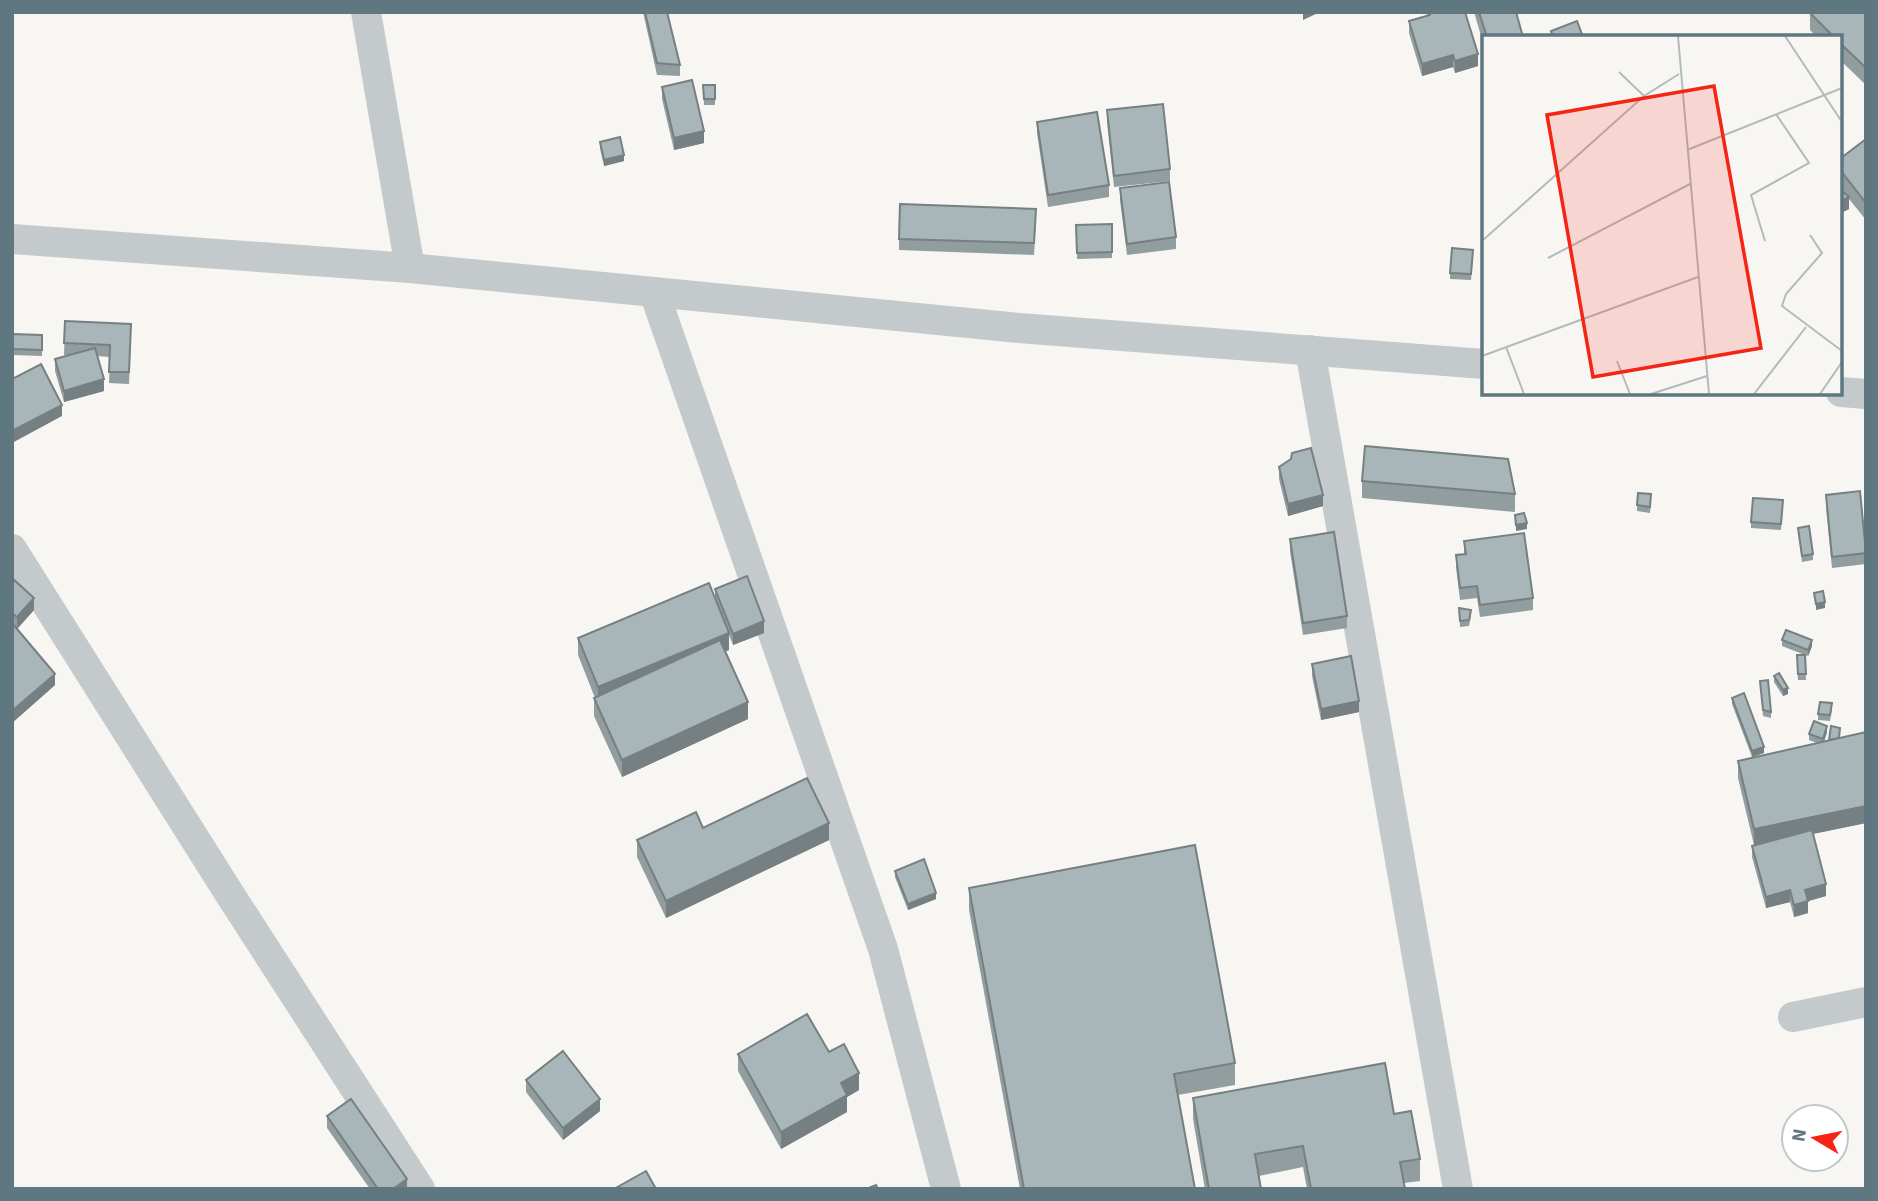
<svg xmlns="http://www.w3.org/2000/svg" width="1878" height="1201" font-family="'Source Sans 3',sans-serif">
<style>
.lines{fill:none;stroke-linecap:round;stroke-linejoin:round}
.minor{stroke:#c4c9cc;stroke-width:30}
.wall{fill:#919d9f}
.shaded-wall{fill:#767f82}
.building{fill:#a9b6b9;stroke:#767f82;stroke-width:2}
.inset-road{fill:none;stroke:#b1bbbe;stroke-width:2}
.view{fill:#f52414;fill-opacity:0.15;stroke:#f52414;stroke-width:3.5}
.inset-edge{fill:none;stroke:#5e7781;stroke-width:3.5}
</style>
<rect width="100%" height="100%" fill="#f7f6f2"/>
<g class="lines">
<g class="minor">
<path d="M366,12L410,268"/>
<path d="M12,239L410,268L1019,328L1484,364"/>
<path d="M654,292L883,949L946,1189"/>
<path d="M1310,350L1458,1189"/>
<path d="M1841,392L1866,394"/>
<path d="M12,549L229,893L420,1189"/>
<path d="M1793,1017L1866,1002"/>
</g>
</g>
<g class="wall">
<path d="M643,12H667L680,65V76L657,75Z"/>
<path d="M1426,12H1465L1478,66L1455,73L1453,67L1422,76L1409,33V21L1427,16Z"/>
<path d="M1474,12H1516L1523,37H1484V46Z"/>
<path d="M1810,12H1866V85L1841,61V37H1817L1810,30Z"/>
<path d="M703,85H715V105H704Z"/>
<path d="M662,87L704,143L674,150L662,99Z"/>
<path d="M1107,110L1170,169V181L1114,187L1107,122Z"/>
<path d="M1037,122L1109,185V197L1048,207L1037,133Z"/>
<path d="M1866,139V220L1849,199V209L1841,213V190L1847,195L1841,188V158Z"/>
<path d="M600,142L624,161L604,166L600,148Z"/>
<path d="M1120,188L1176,237V249L1127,255L1120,200Z"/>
<path d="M1036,220L1034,255L899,250V239Z"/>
<path d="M1112,224V258L1077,259L1076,225Z"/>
<path d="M1473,256L1471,280L1450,279V273Z"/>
<path d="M65,321L131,336L129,384L109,383L110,357L97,356L104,391L64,402L55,371V359L70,355H64Z"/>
<path d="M12,334L42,335V356L12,355Z"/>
<path d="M1279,467L1323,506L1288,516L1279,479Z"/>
<path d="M1362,481L1515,494V512L1362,498Z"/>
<path d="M1826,495L1866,553V564L1832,568L1826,507Z"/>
<path d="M1651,500L1650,513L1637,511V505Z"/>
<path d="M1783,506L1781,530L1751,528V522Z"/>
<path d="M1798,528L1813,554V560L1802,562Z"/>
<path d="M1290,539L1347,616V628L1303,635L1290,551Z"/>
<path d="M1464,541L1533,598V610L1480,617L1477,598L1460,600L1456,567V555L1464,554Z"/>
<path d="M12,578L34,610L17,629L55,685L12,723Z"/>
<path d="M715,589L764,633L733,645L729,635V650L725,651L748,719L622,777L594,716V698H595L578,655V638L715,599Z"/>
<path d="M1459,608L1471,616L1469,626L1460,627Z"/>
<path d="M1782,640L1812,646L1808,656L1805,655L1806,680H1798L1797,655H1805L1782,646Z"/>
<path d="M1312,664L1359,712L1321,720L1312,676Z"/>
<path d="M1774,676L1788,694L1783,696L1774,682Z"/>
<path d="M1760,681L1771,712V718L1763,716Z"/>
<path d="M1732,698L1764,753L1752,757L1732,704Z"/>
<path d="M1832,709L1830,721L1818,720V714Z"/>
<path d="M1827,732L1824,741L1829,740L1840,733V738L1866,732V823L1813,834L1826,896L1808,901V913L1794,917L1790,902L1766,908L1752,857V846L1754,845L1738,778V761L1817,743L1809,740V734Z"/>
<path d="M703,828L829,840L666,918L637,857V840Z"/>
<path d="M895,871L936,899L908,910L895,877Z"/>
<path d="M969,888L1235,1063V1085L1178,1095L1195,1189H1020L969,910Z"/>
<path d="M829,1052L859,1090L847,1097V1112L781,1149L738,1071V1054Z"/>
<path d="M526,1080L600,1111L563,1140L526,1092Z"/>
<path d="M1193,1098L1394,1114L1420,1159V1181L1404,1183L1405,1189H1307L1303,1167L1259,1176L1261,1189H1205L1193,1119Z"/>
<path d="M327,1116L407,1189H370L327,1128Z"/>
</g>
<g class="shaded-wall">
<path d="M1303,12H1320L1303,20Z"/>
<path d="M1478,54V66L1455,73V61Z"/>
<path d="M1453,55V67L1422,76V64Z"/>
<path d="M704,131V143L674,150V138Z"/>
<path d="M624,155V161L604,166V160Z"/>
<path d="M1849,197V209L1841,213V201Z"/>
<path d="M104,379V391L64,402V391Z"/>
<path d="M62,405V416L12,443V431Z"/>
<path d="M1323,495V506L1288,516V504Z"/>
<path d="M1527,523V529L1516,531V525Z"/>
<path d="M34,598V610L17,629V617Z"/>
<path d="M1825,602V608L1816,610V604Z"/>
<path d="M764,621V633L733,645V634Z"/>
<path d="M729,633V650L598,704V687Z"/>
<path d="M1812,640V646L1808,656V650Z"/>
<path d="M55,674V685L12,723V711Z"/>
<path d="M1788,688V694L1783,696V690Z"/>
<path d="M1359,701V712L1321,720V709Z"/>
<path d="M748,702V719L622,777V760Z"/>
<path d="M1827,726V732L1823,745V739Z"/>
<path d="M1764,747V753L1752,757V751Z"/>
<path d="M1866,806V823L1754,846V829Z"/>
<path d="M829,823V840L666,918V901Z"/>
<path d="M1826,884V896L1805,902V890Z"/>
<path d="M1790,890V902L1766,908V897Z"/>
<path d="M936,893V899L908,910V904Z"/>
<path d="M1808,901V913L1794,917V905Z"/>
<path d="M859,1073V1090L847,1097V1112L781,1149V1132L841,1083Z"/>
<path d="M600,1099V1111L563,1140V1128Z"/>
<path d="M407,1179V1189H393Z"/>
</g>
<g class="building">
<path d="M645,12H667L680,65L657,63Z"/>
<path d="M1430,12H1465L1478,54L1455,61L1453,55L1422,64L1409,21L1430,15Z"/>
<path d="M1479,12H1516L1523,37H1487Z"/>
<path d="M1866,12V68L1841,44V37H1834L1810,13Z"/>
<path d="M1577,21L1583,37H1553L1551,31Z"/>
<path d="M692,80L704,131L674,138L662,87Z"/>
<path d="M703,85H715V99H704Z"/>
<path d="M1163,104L1170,169L1114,176L1107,110Z"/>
<path d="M1097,112L1109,185L1048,195L1037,122Z"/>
<path d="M620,137L624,155L604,160L600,142Z"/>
<path d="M1866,139V203L1841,171V158Z"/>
<path d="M1169,182L1176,237L1127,244L1120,188Z"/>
<path d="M1841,190L1849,197L1841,201Z"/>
<path d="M900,204L1036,209L1034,243L899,239Z"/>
<path d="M1112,224V252L1077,253L1076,225Z"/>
<path d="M1452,248L1473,250L1471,274L1450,273Z"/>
<path d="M65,321L131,324L129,372H109L110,345L64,343Z"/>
<path d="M12,334L42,335V350L12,349Z"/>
<path d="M95,348L104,379L64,391L55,359Z"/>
<path d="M41,364L62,405L12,431V379Z"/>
<path d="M1365,446L1508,459L1515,494L1362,481Z"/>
<path d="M1311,448L1323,495L1288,504L1279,467L1291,459L1292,453Z"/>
<path d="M1860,491L1866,553L1832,557L1826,495Z"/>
<path d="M1638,493L1651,494L1650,507L1637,505Z"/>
<path d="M1753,498L1783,500L1781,524L1751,522Z"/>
<path d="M1524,513L1527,523L1516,525L1515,515Z"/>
<path d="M1809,526L1813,554L1802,556L1798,528Z"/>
<path d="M1334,532L1347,616L1303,623L1290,539Z"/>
<path d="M1524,533L1533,598L1480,605L1477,586L1460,588L1456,555L1466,554L1464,541Z"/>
<path d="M747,576L764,621L733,634L715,589Z"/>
<path d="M12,578L34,598L17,617L12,613Z"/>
<path d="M709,583L729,633L598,687L578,638Z"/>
<path d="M1823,591L1825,602L1816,604L1814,593Z"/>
<path d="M1459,608L1471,610L1469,620L1460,621Z"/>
<path d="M12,623L55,674L12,711Z"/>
<path d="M1786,630L1812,640L1808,650L1782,640Z"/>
<path d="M720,640L748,702L622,760L594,698Z"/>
<path d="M1797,655H1805L1806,674H1798Z"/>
<path d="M1351,656L1359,701L1321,709L1312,664Z"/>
<path d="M1779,673L1788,688L1783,690L1774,676Z"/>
<path d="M1768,680L1771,712L1763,710L1760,681Z"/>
<path d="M1744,693L1764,747L1752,751L1732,698Z"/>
<path d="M1820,702L1832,703L1830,715L1818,714Z"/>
<path d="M1814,721L1827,726L1823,739L1809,734Z"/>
<path d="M1831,726L1840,728L1839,738L1829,740Z"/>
<path d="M1866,732V806L1754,829L1738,761Z"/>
<path d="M807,778L829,823L666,901L637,840L696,812L703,828Z"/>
<path d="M1812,830L1826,884L1805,890L1808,901L1794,905L1790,890L1766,897L1752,846Z"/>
<path d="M1195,845L1235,1063L1174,1074L1195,1189H1024L969,888Z"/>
<path d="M924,859L936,893L908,904L895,871Z"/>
<path d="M807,1014L829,1052L844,1044L859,1073L841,1083L847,1095L781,1132L738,1054Z"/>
<path d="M563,1051L600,1099L563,1128L526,1080Z"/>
<path d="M1385,1063L1394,1114L1411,1111L1420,1159L1400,1162L1405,1189H1311L1303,1146L1255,1154L1261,1189H1209L1193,1098Z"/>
<path d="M351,1099L407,1179L393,1189H378L327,1116Z"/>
<path d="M646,1171L656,1189H614Z"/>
<path d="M876,1185L878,1189H866Z"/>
</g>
<g transform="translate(1482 35)">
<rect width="360" height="360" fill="#f7f6f2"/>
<path class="inset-road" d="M196,1L227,359M303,1L360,87M137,37L162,61L197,39M205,115L360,53M328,200L340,218L304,259L300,271L360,316M0,206L162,61M283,206L269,160L327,128L294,79M66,223L208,149M24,312L42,359M0,321L216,242M135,326L148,359M169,359L225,341M272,359L324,292M338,359L360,327"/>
<path class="view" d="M232,51L279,313L111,342L65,80Z"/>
<rect width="360" height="360" class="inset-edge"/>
</g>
<rect width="1878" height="1201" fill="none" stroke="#5e7781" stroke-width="28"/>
<g transform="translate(1815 1138) rotate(280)"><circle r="33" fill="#ffffff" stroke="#bfc9cd" stroke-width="2"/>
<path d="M0-5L12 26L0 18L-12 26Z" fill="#f52414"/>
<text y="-10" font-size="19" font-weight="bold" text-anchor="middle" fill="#5e7781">N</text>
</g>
</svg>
